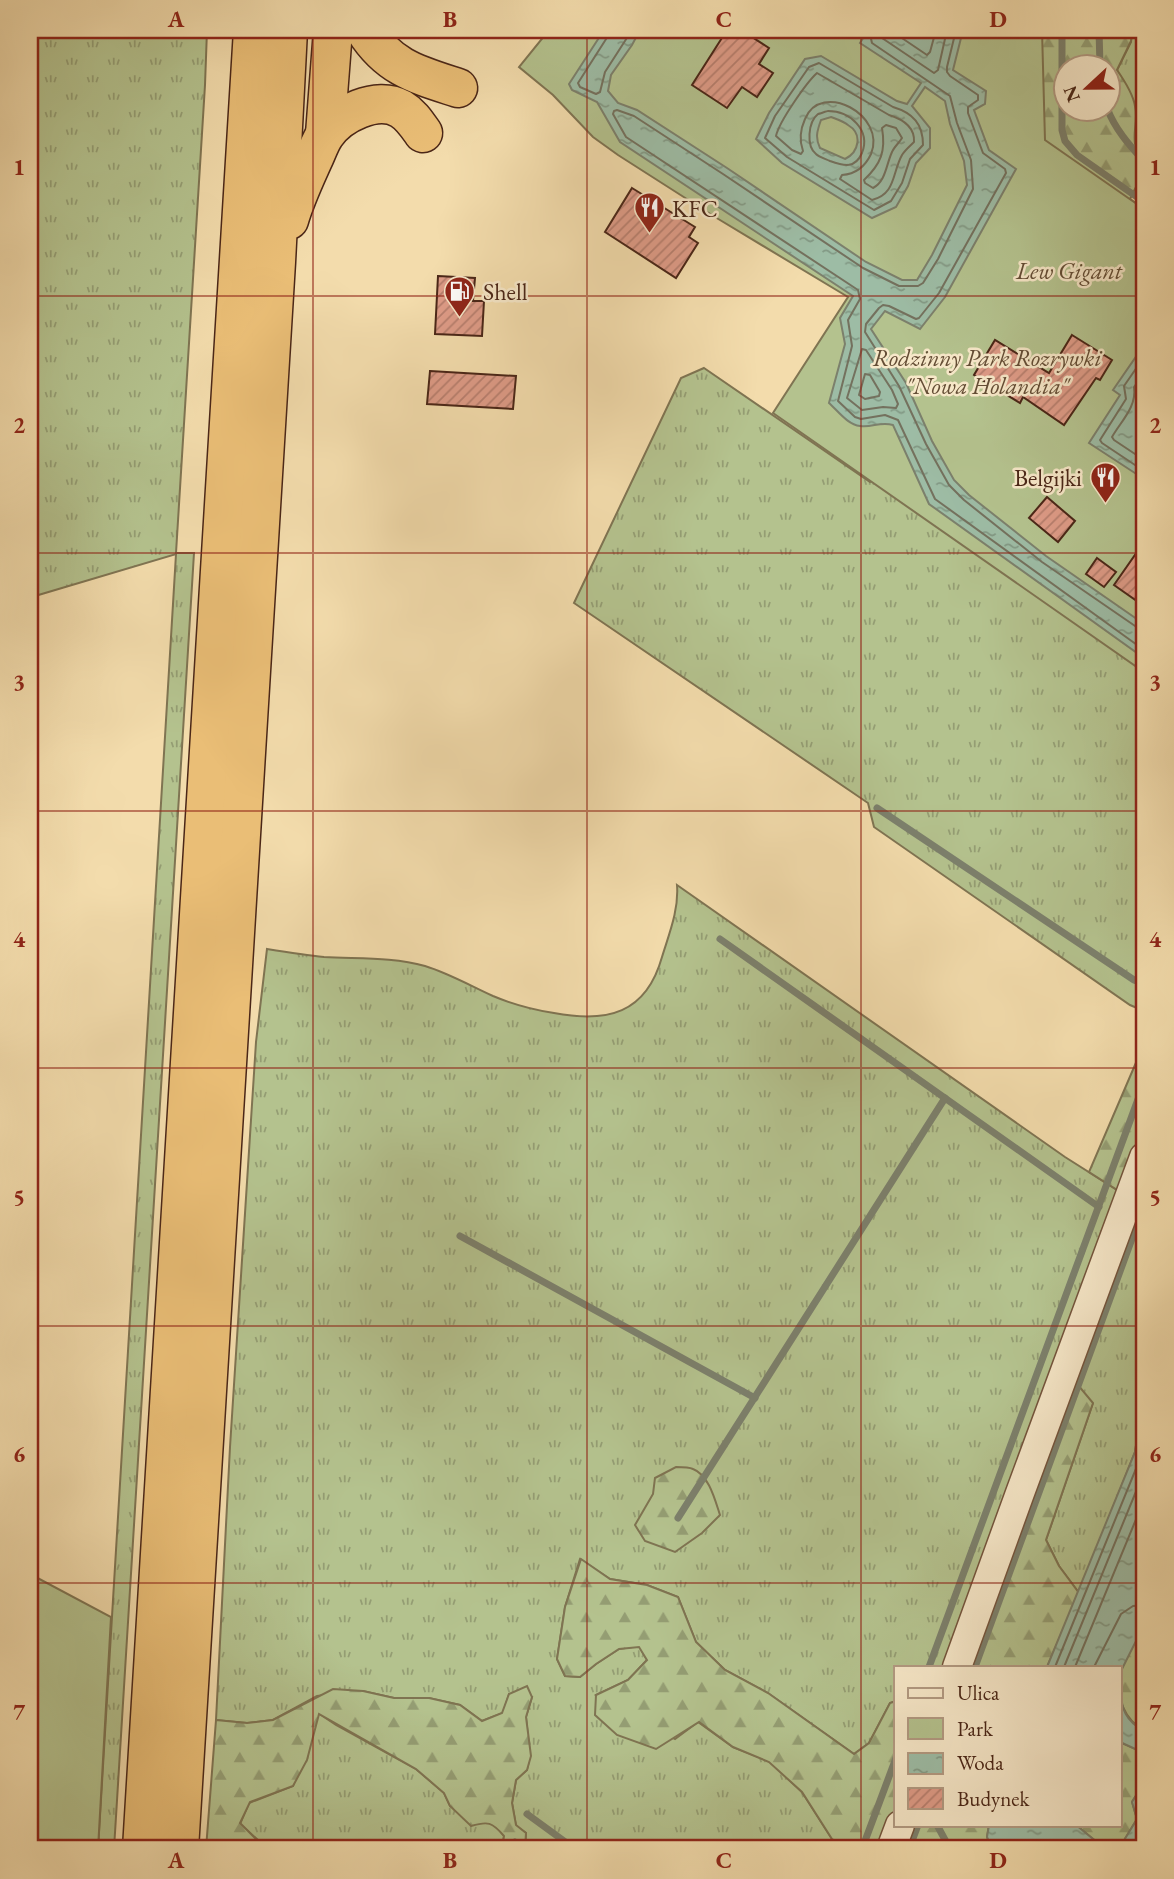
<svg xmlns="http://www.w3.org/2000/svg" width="1174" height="1879" font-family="'EB Garamond',serif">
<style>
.grass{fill:url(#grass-tufts);stroke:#7f7452;stroke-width:2}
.forest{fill:url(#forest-firs);stroke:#7f7452;stroke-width:2;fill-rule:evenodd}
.green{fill:#b4c28e;stroke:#7f7452;stroke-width:2}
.water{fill:url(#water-ripples);stroke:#7c806c;stroke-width:2;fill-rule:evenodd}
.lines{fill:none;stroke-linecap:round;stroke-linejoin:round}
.shore{stroke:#74715e;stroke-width:2}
.stream{stroke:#7c806c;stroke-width:7}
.building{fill:url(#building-hatch);stroke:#4a2617;stroke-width:2}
.minor-casing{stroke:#74543c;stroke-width:31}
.motorway-casing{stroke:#4a2617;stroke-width:41}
.minor{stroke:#f7e8c9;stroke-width:28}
.motorway{stroke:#eabe76;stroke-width:38}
.grid{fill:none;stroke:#8f2418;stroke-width:2;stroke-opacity:0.55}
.labels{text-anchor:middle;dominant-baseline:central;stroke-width:5;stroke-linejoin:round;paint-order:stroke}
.poi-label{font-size:24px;fill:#4a2617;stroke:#f7e8c9;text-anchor:start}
.park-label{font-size:24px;font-style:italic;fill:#644d35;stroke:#f7e8c9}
.neatline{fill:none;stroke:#8f2418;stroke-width:2.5}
.grid-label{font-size:23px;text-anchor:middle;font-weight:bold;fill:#8f2418}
</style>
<defs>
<pattern id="grass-tufts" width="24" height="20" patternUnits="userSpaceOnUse" patternTransform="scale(1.75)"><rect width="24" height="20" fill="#b4c28e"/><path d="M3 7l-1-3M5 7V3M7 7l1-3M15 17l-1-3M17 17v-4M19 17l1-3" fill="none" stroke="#949d73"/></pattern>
<pattern id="forest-firs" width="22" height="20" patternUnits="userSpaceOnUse" patternTransform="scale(1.75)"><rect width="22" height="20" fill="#b4c28e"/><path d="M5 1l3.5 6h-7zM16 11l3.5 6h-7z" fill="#949d73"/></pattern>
<pattern id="water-ripples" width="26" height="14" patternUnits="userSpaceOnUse" patternTransform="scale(1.75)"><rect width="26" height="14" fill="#9dbca5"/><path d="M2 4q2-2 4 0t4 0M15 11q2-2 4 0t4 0" fill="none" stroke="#829985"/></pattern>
<pattern id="building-hatch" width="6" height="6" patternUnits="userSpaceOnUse" patternTransform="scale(1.75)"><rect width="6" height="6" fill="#de9b87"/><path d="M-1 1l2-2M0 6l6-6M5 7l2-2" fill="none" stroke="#b67e6d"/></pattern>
</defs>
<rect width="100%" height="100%" fill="#f3dcac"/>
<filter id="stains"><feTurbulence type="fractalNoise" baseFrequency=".00286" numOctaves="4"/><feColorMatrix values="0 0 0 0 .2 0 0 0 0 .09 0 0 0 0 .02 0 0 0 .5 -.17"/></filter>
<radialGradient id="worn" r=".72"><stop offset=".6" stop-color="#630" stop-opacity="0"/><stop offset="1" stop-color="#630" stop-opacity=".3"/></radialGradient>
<g class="grass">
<path d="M30,30H207L205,85L176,553H194L114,1849H98L176,554L35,596L30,588Z"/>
<path d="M1132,30H1144V161C1126,141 1140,127 1135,106C1133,96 1122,80 1117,70L1131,42Z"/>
<path d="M704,368L870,482L905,451L1144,658V1011L1130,1005L874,827L868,803L574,603L681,378Z"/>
<path d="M677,885L1065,1157L1128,1197L1142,1243L1144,1244V1395L1135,1452L1079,1593L1059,1566L1046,1540L1093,1403L957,1667H896V1701L890,1703L869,1743L854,1754L768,1693L725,1670L696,1642L678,1597L647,1585L610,1579L580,1559L565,1607L557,1659L565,1676L580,1677L596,1664L619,1649L639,1646L647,1660L628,1680L596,1695L675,1739L698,1722L733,1747L769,1761L802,1792L832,1839L850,1849H525L526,1833L516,1826L512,1803L516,1780L527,1770L530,1756L526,1717L532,1697L509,1694L503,1713L482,1721L460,1705L429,1698H394L363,1691L317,1696L273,1720L247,1723L216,1720L230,1447L256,1042L267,949C286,952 305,955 324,957C358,959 393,957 425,966C448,973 471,986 493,996C512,1004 534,1010 554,1013C607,1023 646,1014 662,957C669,934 679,910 677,885Z"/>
<path d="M318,1713L336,1725L416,1769L444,1793L450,1806L496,1826L504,1836L502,1849H259L258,1840L240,1824L249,1803L293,1786L312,1736Z"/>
</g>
<g class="forest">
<path d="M963,30H1132L1131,41L1117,70C1124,80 1133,94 1135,106C1139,127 1127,143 1144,161V190L1137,185L1130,199L1144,209L1052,194ZM1066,66H1108V108H1066Z"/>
<path d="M1144,1044V1244L1117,1227L1128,1197L1089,1172Z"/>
<path d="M1064,1373L1078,1385L1093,1403L1046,1540L1059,1566L1079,1593L1047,1667H957Z"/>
<path d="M676,1467C681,1467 689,1467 693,1469C709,1475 715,1500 720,1515L702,1533L675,1552L645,1541L635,1525L653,1494L655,1478Z"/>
<path d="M581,1559L610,1579L647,1585L678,1597L696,1642L725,1670L768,1693L854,1754L869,1743L890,1703L896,1701V1825H989L987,1837L992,1849H850L832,1839L802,1792L769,1762L733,1747L699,1722L656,1749L617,1735L595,1715L596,1695L628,1680L647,1660L639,1647L619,1649L596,1664L580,1677L565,1676L557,1659L565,1607Z"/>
<path d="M1144,1625V1731C1125,1719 1115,1698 1120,1675C1122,1662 1138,1638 1144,1625Z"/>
<path d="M527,1686L532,1697L526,1717L531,1756L527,1770L516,1780L512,1803L516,1825L526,1833L525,1849H502L504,1836C492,1822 488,1821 471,1826L450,1806L444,1793L416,1769L319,1714L307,1760L293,1786L250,1802L240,1823L258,1841L259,1849H206L216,1720L247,1723L273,1720L333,1689L363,1691L394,1698H429L460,1705L482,1721L502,1713L509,1694Z"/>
<path d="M1120,1742L1140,1751L1144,1755V1783L1132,1802L1137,1819L1120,1847L1098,1843L1076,1825H1120Z"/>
</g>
<g class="green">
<path d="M549,30H1042L1045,140L1144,209V672L773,413L848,297L715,217L618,155L593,137L553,95L519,67Z"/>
<path d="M30,1574L111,1617L98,1849H30Z"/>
</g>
<g class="water">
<path d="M604,30H640L632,45L611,75L608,91L618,103L637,110L727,168L866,262L902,280H917L932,255L967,185L964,161L950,124L945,101L925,87L912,106L930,128V148L916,163L908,186L896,207L872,218L782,163L756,139L769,113L805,59L821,56L897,101L907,104L921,83L860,43L865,35L857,30H963L953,70L986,91L985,104L974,110L989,150L1016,169L945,297L920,329L885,311L871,329L906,383L932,441L954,480L969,495L1046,556L1144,624V658L929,504L893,425C880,421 872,428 860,426C848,425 837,410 829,403L845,344L840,318L853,296L620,142L597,102L572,90L569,84ZM831,117C836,119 843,121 848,125C863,134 859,152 845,159L820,148C815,138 817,131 821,120Z"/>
<path d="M1144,345V479L1089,443L1120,395L1113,390Z"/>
<path d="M1144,1395V1625L1120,1673V1667H1047L1135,1452Z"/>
<path d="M1120,1689C1122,1710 1125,1720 1144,1731V1755L1140,1751L1120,1742Z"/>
<path d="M1144,1783V1849H992L987,1837L989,1825H1076L1098,1843L1120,1847L1137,1819L1132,1802Z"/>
</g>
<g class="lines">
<g class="shore">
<path d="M609,30L608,36L578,83L580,87L596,94L600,92L605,72L632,30"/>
<path d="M869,30L872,43L950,96L957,123L971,160L973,189L938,259L923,283L918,286H899L863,268L723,174L634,116L617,110L614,111L613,114L626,137L858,290L860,299L848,320L852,346L838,401L855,417L861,419L885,415L898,420L935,499L1144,650"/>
<path d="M879,30L882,38L934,73L938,70L947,30"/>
<path d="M890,30L927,55L930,52L936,30"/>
<path d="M956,30L947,67V72L950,76L978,95V100L968,107V113L983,153L1005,169L1006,173L939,293L919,318L916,319L889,306L883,305L879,308L866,324L865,332L899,386L926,444L949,485L964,500L1042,562L1138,628L1144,629"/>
<path d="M819,63L893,107C913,113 923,124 923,145L910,159L902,183L891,201L874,210L787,157L765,138L775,116L809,67Z"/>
<path d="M817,73L889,115C902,119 915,126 914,142C910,146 905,150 902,155C892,173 896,194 872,200L840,179L842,175C856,174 865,167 871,154C887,115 821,80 805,119C800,130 799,140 803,151L801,154L792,150L776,136C779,122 806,83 817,73Z"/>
<path d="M828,111C850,111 871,130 862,153C855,169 844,166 830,161C826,159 819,157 816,154C806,146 808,122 818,114C819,114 827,111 828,111Z"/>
<path d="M886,125L896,128L902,138C899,143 894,147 892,152C886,165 886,181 873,188L865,183L864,180C881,164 886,151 882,128Z"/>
<path d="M862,349L866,350L892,390L898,404L896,408L883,407L862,410L847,398Z"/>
<path d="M1144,357L1124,386L1126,399L1100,440L1102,443L1144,471"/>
<path d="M1144,373L1134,387C1137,407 1121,421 1112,437L1114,440L1144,460"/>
<path d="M865,374L870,375L880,392L879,396L865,399L859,395Z"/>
<path d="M1055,1667L1142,1454L1144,1440"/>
<path d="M1064,1667L1144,1472"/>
<path d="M1075,1667L1144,1500"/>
<path d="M1094,1667L1121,1614L1133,1606L1144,1605"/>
</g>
<g class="stream">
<path d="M1062,30V130L1065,141L1077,155L1144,202"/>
<path d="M1099,30L1100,66"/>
<path d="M1107,108C1115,129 1129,145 1144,161"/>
<path d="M877,808L1134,980L1144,984"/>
<path d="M720,939L1099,1207"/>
<path d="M460,1236L755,1398"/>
<path d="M678,1518L945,1098"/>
<path d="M929,1667L1144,1083"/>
<path d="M975,1667L1144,1206"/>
<path d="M527,1814L575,1849"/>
<path d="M937,1825L950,1849"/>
<path d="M515,1842L525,1849"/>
<path d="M862,1849L896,1758"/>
<path d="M909,1849L918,1825"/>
</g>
</g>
<g class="building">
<path d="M727,30H741L769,48L759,64L773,73L757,97L742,87L727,108L692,85Z"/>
<path d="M632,188L695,227L689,237L698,243L676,278L605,232Z"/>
<path d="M438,276L475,278L473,301H484L482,336L435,334Z"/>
<path d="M1072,335L1112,360L1100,380L1096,378L1064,425L1023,397L1020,403L974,375L995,340L1049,373Z"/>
<path d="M430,371L516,376L513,409L427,404Z"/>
<path d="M1047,497L1075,521L1058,542L1029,518Z"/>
<path d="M1144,542V606L1114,585Z"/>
<path d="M1097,558L1116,572L1104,587L1086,574Z"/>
</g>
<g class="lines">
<defs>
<g id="minor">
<path d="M957,1667L1020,1493L1144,1157"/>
<path d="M891,1849L900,1825"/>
</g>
<g id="motorway">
<path d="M365,30C389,68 418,75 458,88"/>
<path d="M325,134L333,30"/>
<path d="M289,220C295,199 304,180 313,160C317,152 320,142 325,135C339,114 377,95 401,109C411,115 416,123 423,133"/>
<path d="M142,1849L253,30"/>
<path d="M179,1849L276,262L288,30"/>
</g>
</defs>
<use href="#minor" class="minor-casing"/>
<use href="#motorway" class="motorway-casing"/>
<use href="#minor" class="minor"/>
<use href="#motorway" class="motorway"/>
</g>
<path class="grid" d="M313,30V1849M587,30V1849M861,30V1849M30,296H1144M30,553H1144M30,811H1144M30,1068H1144M30,1326H1144M30,1583H1144"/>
<defs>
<symbol id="restaurant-pin" viewBox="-11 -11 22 30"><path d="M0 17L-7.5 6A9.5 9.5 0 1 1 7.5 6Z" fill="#8f2418" stroke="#f7e8c9"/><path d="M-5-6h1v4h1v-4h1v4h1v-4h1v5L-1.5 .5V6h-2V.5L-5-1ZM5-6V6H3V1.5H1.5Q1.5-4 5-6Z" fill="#fff"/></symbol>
<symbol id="fuel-pin" viewBox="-11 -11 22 30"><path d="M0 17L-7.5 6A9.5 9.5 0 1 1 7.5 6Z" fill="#8f2418" stroke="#f7e8c9"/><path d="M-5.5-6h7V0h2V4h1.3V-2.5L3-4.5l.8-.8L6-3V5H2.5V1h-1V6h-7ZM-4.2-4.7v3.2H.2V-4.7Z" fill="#fff"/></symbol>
</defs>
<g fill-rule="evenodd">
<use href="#restaurant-pin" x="632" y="190" width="35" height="47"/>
<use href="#fuel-pin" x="442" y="274" width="35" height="47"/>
<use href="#restaurant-pin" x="1088" y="460" width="35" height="47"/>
</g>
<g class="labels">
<g class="poi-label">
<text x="672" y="208">KFC</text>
<text x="483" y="291">Shell</text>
<text x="1082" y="477" text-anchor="end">Belgijki</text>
</g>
<g class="park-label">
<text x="1069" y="270">Lew Gigant</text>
<text x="987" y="357">Rodzinny Park Rozrywki<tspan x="987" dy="28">"Nowa Holandia"</tspan></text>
</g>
</g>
<rect width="1174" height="1879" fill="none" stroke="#f3dcac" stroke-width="77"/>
<rect x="894" y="1666" width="228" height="161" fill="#f7e8c9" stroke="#b29a82" stroke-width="2"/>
<rect x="908" y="1688" width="35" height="10" fill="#f7e8c9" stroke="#b29a82" stroke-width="2"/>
<text x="957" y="1700" font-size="21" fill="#4a2617">Ulica</text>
<rect x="908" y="1718" width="35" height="21" fill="#b4c28e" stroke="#b29a82" stroke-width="2"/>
<text x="957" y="1736" font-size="21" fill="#4a2617">Park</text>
<rect x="908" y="1753" width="35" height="21" fill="url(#water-ripples)" stroke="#b29a82" stroke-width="2"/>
<text x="957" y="1770" font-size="21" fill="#4a2617">Woda</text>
<rect x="908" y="1788" width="35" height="21" fill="url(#building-hatch)" stroke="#b29a82" stroke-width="2"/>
<text x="957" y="1806" font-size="21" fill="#4a2617">Budynek</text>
<g transform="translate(1087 88) rotate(248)"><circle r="33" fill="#f7e8c9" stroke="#b29a82" stroke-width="2"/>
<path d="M0-5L12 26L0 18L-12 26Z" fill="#8f2418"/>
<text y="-10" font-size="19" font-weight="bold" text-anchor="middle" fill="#4a2617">N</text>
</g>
<rect x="38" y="38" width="1098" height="1802" class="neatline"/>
<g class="grid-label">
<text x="176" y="27">A</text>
<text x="450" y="27">B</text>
<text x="724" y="27">C</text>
<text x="998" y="27">D</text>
<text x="19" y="175">1</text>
<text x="1155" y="175">1</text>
<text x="19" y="433">2</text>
<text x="1155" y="433">2</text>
<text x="19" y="690">3</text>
<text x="1155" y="690">3</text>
<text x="19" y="947">4</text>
<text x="1155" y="947">4</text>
<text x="19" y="1205">5</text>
<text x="1155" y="1205">5</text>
<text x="19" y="1462">6</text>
<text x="1155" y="1462">6</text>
<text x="19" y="1720">7</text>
<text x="1155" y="1720">7</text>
<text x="176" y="1868">A</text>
<text x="450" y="1868">B</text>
<text x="724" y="1868">C</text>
<text x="998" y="1868">D</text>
</g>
<rect width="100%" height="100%" filter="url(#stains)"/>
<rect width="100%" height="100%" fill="url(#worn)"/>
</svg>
